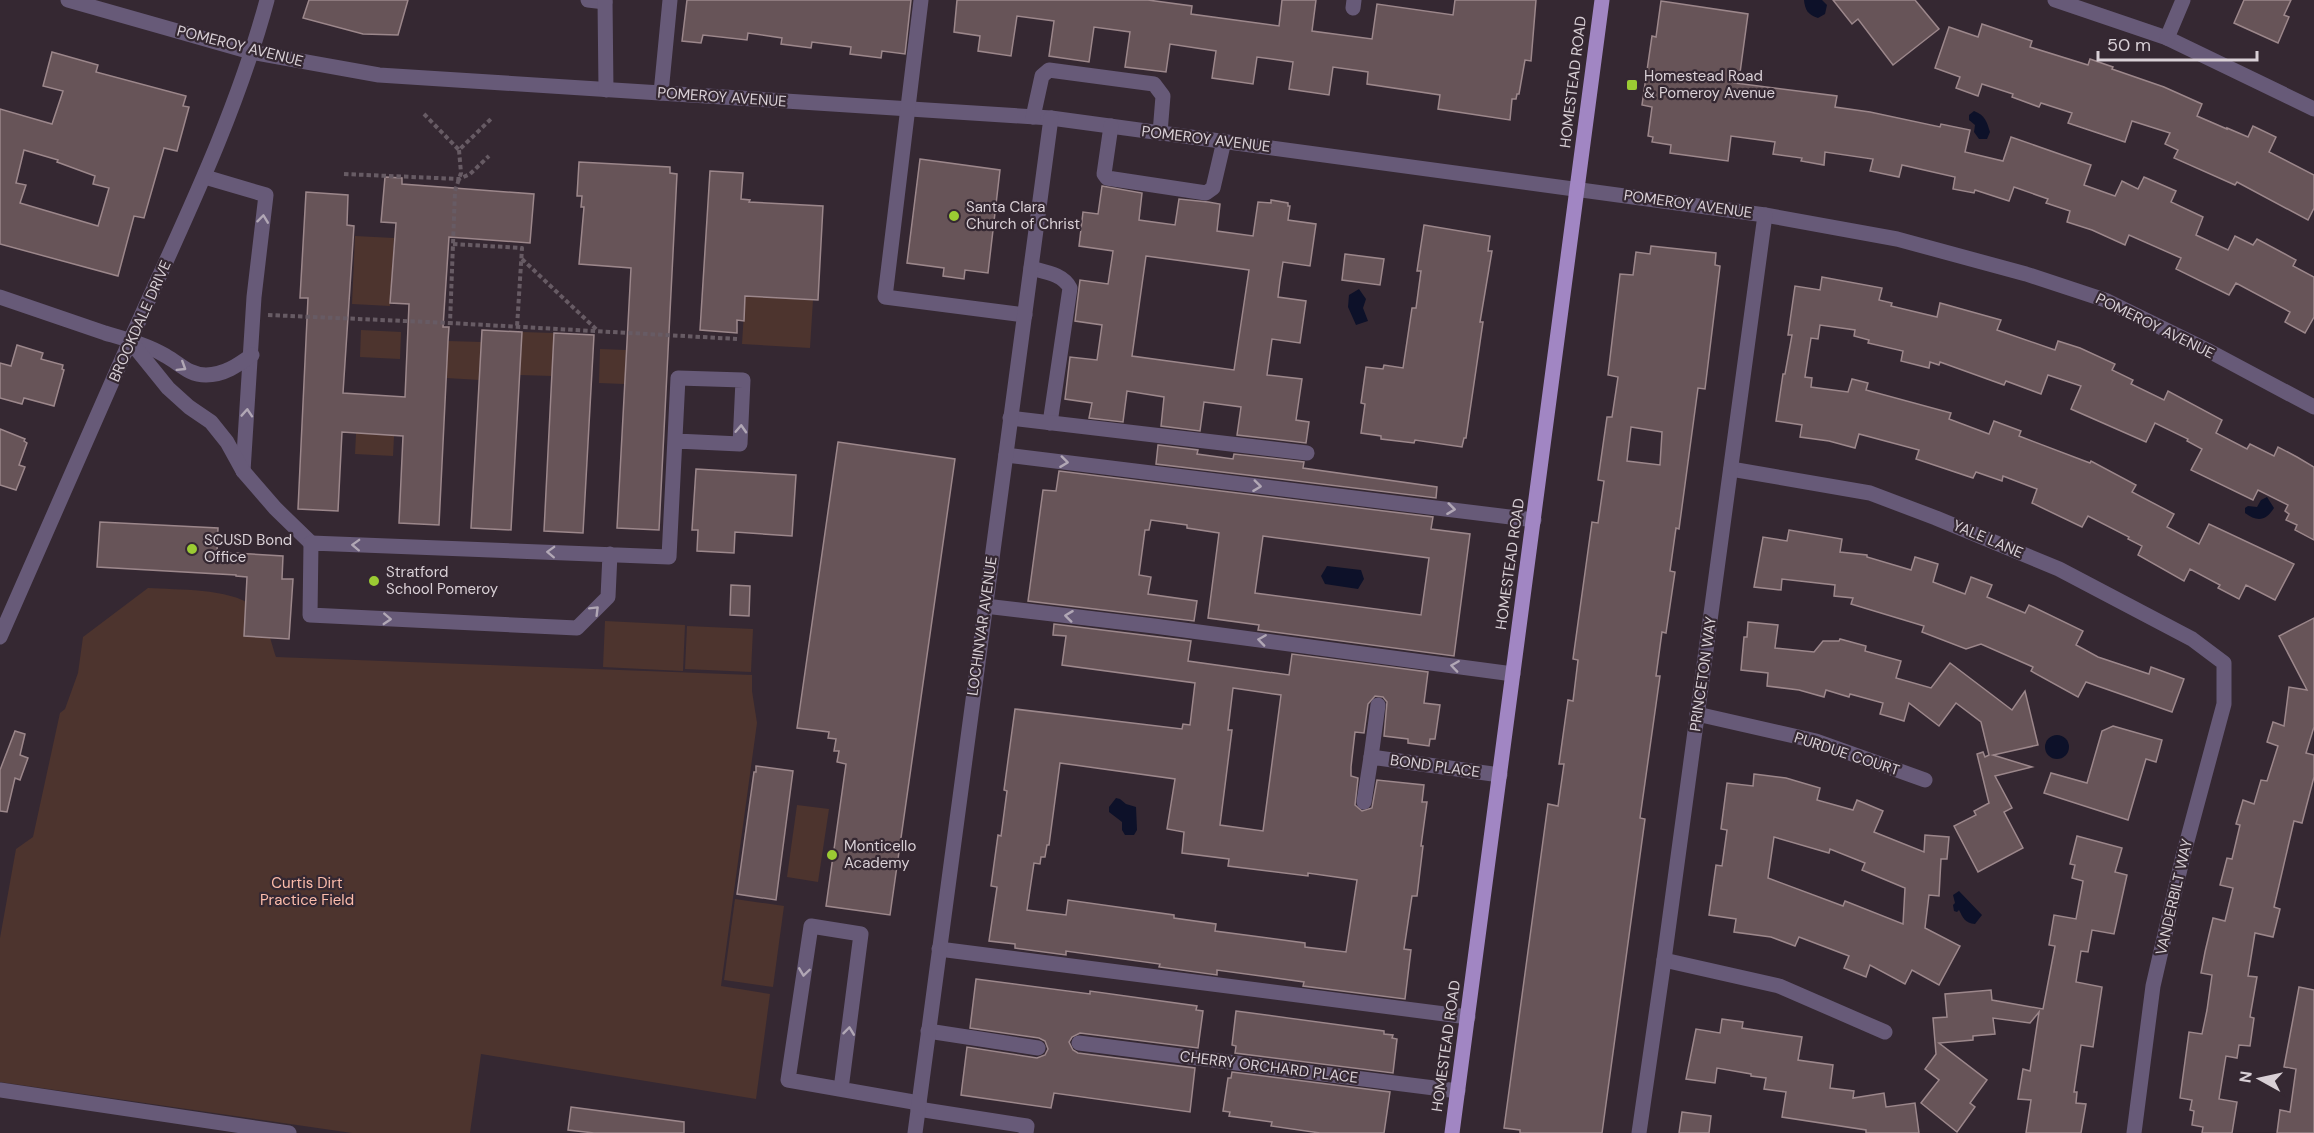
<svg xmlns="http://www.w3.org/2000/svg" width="2314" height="1133" font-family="'DM Sans',sans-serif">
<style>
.green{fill:#4d342e}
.water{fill:#0d1129}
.building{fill:#675458;stroke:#9c878b;stroke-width:1.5;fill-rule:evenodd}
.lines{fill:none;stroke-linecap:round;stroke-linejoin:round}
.path{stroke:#675b64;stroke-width:4;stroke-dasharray:4.5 3;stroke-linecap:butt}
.minor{stroke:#675a78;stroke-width:15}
.major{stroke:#a186c3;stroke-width:15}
.oneway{stroke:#b1a7b5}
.poi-dot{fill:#9bcb33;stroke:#352832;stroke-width:2}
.labels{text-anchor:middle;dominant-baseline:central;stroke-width:4.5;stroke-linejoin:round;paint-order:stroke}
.street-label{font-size:15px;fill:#d9d0d6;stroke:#352832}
.poi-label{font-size:15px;fill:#d9d0d6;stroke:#352832;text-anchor:start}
.park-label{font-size:15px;fill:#fcbcab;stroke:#352832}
</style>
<rect width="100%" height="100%" fill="#352832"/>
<g class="green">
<path d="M355,236L394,238L390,306L352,304Z"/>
<path d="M745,296L813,300L810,348L742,344Z"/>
<path d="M361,330L401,332L400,359L360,357Z"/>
<path d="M522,332L554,333L552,376L520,375Z"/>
<path d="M448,341L482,342L480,380L446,378Z"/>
<path d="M600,349L626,350L625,384L599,383Z"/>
<path d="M358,395L396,397L393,456L355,454Z"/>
<path d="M148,588C177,590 229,588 253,606C266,617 271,642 276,657L752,675V691L757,723L721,986L770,994L756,1099L481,1054L470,1133H352L0,1082V938L16,849L33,837L60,713L65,709L78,673L83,637Z"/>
<path d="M605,621L685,625L683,671L603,667Z"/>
<path d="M687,626L753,629L751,672L685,669Z"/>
<path d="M797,805L829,809L818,882L787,877Z"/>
<path d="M735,899L784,906L773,987L724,980Z"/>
</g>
<g class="water">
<path d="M1804,0H1822L1827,5L1825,14L1818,18C1808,15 1805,10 1804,0Z"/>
<path d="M1974,111C1985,115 1987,122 1990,132L1987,139H1979L1974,132L1975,125L1969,120V115Z"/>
<path d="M1359,289L1366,299L1363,308L1368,321L1356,325L1348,307L1349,295Z"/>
<path d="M2267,497L2274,508C2266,521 2257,522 2245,513V508L2248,506L2257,507L2261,500Z"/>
<path d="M1327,566L1361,570L1364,579L1358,589L1325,584L1321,576Z"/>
<circle cx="2057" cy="747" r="12"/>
<path d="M1116,798L1120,799L1126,804L1136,807L1137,830L1134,835H1125L1122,830V822L1109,812V807Z"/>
<path d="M1959,891L1982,915L1975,924C1965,923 1963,918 1959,910L1957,912L1954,911L1953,905L1955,903L1953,895Z"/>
</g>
<g class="building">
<path d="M309,0H408L398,35L363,34L303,18Z"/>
<path d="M687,0H911L905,54L882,51L881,58L850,54L851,47L812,42L811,48L781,44L782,38L748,33L747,40L703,35L701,43L682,41Z"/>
<path d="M957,0H1148L1192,6L1191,14L1279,26L1282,0H1316L1312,31L1372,39L1377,4L1453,15L1455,0H1536L1531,61L1525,60L1519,94H1517L1516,99H1512L1510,120L1438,109L1440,95L1367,84L1368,72L1333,67L1329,95L1289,89L1293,62L1257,57L1253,84L1212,78L1216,51L1170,44L1166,72L1125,67L1130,32L1094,27L1089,62L1049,56L1054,21L1017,16L1011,56L978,51L980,36L954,32Z"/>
<path d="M1833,0H1915L1939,29L1893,65L1858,19L1852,24Z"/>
<path d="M2244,0H2291L2284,15L2289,17L2278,43L2234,23Z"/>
<path d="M1661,1L1748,14L1739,80L1735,83L1837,96L1835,107L1870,112L1940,127L1941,124L1970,130L1965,152L2003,161L2011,137L2091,165L2084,185L2115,196L2122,181L2138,189L2144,177L2176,191L2171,202L2203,217L2196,235L2228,250L2235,236L2253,245L2257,239L2296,260L2293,266L2314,277V317L2305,333L2285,322L2290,312L2236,283L2229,295L2176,269L2181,258L2129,235L2125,245L2092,230L2067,222L2070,211L2046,203L2048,199L2014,187L2009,201L1975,190L1974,193L1953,189L1955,177L1902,165L1899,177L1870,171L1873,159L1825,152L1824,165L1801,161L1802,158L1773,154L1775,142L1731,136L1728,161L1670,153L1671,145L1652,142L1653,137L1648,136L1652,107L1642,105L1652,36L1656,37Z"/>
<path d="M1982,24L2032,41L2030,47L2088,65L2090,59L2113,67L2112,69L2164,87L2202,104L2197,116L2227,129V128L2248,137L2253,126L2276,137L2269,152L2314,175V208L2308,220L2237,182L2235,185L2174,158L2178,150L2165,144L2170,133L2132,121L2125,142L2068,123L2072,113L2041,103L2039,107L2012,97L2013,94L1982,84L1978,96L1956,88L1960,77L1935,68L1949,27L1978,37Z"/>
<path d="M52,52L98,65L96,72L186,96L183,106L189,107L177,151L164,148L144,218L134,216L118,276L0,244V109L52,124L63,91L43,86ZM24,150L58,160L57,162L95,176L93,184L109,188L98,226L20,203L26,185L16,183Z"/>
<path d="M920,159L1000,170L988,273L965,270L964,279L943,276L944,268L907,263Z"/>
<path d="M579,162L670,167V173L677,174L659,530L617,528L631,268L579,264L584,207H581L582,196H577Z"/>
<path d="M710,171L743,173L741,199L750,200L749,202L823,206L818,300L745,296L744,321L737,320V333L700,330Z"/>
<path d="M385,177L402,178V184L534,194L530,243L449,237L443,327H449L448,341L439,525L399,523L403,436L342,432L338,511L298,509L308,298H300L306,192L348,195L347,225L354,226L343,393L405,397L409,304L390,303L396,223L381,222Z"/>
<path d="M1102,186L1142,193L1139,220L1175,225L1179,199L1208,202L1220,204L1217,231L1253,236L1258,202L1271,203V200L1288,203V206H1290L1288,220L1316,224L1310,266L1283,262L1280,281L1278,297L1306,301L1300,343L1272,339L1267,375L1302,379L1296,420L1309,422L1306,443L1237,435L1241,407L1204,402L1200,431L1161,426L1164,397L1127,391L1123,422L1089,418L1092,403L1065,399L1070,357L1097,360L1102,325L1075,321L1080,280L1108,284L1113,251L1079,246L1083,212L1098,214ZM1146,256L1249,270L1234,370L1132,356Z"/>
<path d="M1424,225L1490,236L1488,251H1492L1480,322H1483L1466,438H1464L1462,447L1415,440L1414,443L1381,439V436L1361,433L1365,404L1361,403L1366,367L1383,369L1384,365L1403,368L1412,308H1416L1421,271H1417Z"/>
<path d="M1651,246L1716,253L1715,265L1720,266L1705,389L1698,388L1679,529L1676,528L1670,571L1675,572L1666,633L1662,632L1656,676H1660L1640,818L1645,819L1602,1133H1520V1130L1504,1128L1548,804L1558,806L1564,764H1559L1568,700L1573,701L1578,660L1573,659L1592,522L1598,523L1604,481L1598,480L1607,417H1612L1618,377L1608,375L1620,274L1633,275L1636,252L1650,254ZM1631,427L1662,432L1660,465L1627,461Z"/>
<path d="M1345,254L1384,259L1380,285L1342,280Z"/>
<path d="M1822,277L1882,288L1879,300L1892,303L1891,306L1937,317L1940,303L2001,320L1997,330L2055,350L2058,341L2080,348L2115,364L2112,370L2133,380L2131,384L2164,400L2168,391L2222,420L2216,433L2247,449L2250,444L2274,456L2278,447L2297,457L2314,467V540L2295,530L2297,525L2286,520L2289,514L2285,511L2288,505L2258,490L2253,500L2191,470L2202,449L2187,441L2188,439L2155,423L2146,442L2071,409L2081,386L2048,375L2041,394L2006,381L2004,385L1940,362L1939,365L1930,362L1929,368L1901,361L1903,351L1868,343L1869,340L1854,336L1855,330L1820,325L1818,339L1811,338L1805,377L1812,378L1811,387L1848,392L1852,379L1868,383L1866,390L1951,413L1949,419L1989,434L1994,421L2021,431L2019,436L2090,463L2091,461L2136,485L2132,492L2174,514L2167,527L2199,544L2209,524L2294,564L2275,600L2246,585L2239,599L2218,588L2220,585L2190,569L2184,581L2138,555L2142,546L2128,539L2129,537L2088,516L2082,527L2032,503L2037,489L2003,476L2002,481L1976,472L1973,478L1916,459L1919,450L1859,434L1855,448L1829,441L1800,437L1802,425L1776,421L1783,374H1785L1792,335H1788L1795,286L1820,290Z"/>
<path d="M482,330L522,332L511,530L471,528Z"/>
<path d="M554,333L594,335L583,533L544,531Z"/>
<path d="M17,345L43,353L41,359L63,365L62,369L64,370L54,406L24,398L22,404L0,398V363L11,366Z"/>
<path d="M0,429L25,439L24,441L27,443L19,465L25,467L16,490L0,485Z"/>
<path d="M838,442L955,459L890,915L826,906L846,764L837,762L839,751H834L836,739L828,738L829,732L797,728Z"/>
<path d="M1158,445L1198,450L1197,454L1233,459L1234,454L1304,462L1303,468L1437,487L1436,498L1156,464Z"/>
<path d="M696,469L796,475L792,536L735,532L734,553L697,551L698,530H692Z"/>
<path d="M1059,471L1433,517L1431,529L1470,534L1454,656L1258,630L1259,625L1208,618L1219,533L1187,528V525L1151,520L1149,530H1145L1139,575L1151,577L1148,594L1197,601L1194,621L1028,601L1043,490L1056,491ZM1263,536L1429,558L1421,615L1255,593Z"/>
<path d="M100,522L218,528L217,552L283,556L282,579H293L289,639L244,636L247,577L236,576V575L97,567Z"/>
<path d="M1789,530L1842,539L1840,552L1867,555V557L1911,570L1915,557L1938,564L1933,582L1965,594L1971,577L1992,585L1987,597L2025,613L2029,605L2083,631L2076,645L2098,657L2149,674L2151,667L2184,679L2172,712L2086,682L2078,697L2031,671L2033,667L1981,644L1966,649L1922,632L1924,626L1851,604L1853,598L1834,596L1835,585L1782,579L1781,590L1754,587L1763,537L1787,541Z"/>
<path d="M731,585L750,586L749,616L730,615Z"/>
<path d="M2314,618V727L2306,753L2314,755V777L2302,823L2294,821L2274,907L2280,909L2273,937L2255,933L2248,976L2257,977L2250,1017L2254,1018L2250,1046L2239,1045L2237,1058L2226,1056L2225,1062L2219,1099L2237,1102L2232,1133H2202L2203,1127L2192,1125L2194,1111L2190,1110L2192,1100L2180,1098L2189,1032L2202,1034L2207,1010L2212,975L2201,973L2205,952L2213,918L2225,921L2233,888L2220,885L2227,858L2232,859L2240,825L2236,824L2243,800L2254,804L2261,780L2267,781L2278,746L2267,742L2273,722L2284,726L2289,687L2307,690L2279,636Z"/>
<path d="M1748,622L1778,625L1775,648L1814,652L1823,641H1839L1840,639L1866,646L1865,651L1901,661L1896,678L1931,688L1950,663L2012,710L2025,691L2038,745L1993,755L2032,767L1995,776L2012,808L2004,812L2023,848L1978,872L1954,826L1976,815L1974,811L1989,803L1977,754L1983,752L1985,757L1989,755L1981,722L1956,703L1939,726L1909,703L1904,721L1880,714L1883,703L1850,694L1849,697L1826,690L1824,697L1799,690L1767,686L1768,673L1741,670L1744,637H1747Z"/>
<path d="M1054,624L1191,641L1188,661L1289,675L1292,654L1428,672L1424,703L1440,705L1435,739H1430L1429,746L1408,743V739L1384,736L1387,702L1383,697L1375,696L1368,704L1364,733L1355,732L1351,767V776L1358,778L1355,805L1362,811L1372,808L1377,780L1424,785L1422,802H1427L1421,846H1423L1417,896H1412L1404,949L1411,950L1405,999L1303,986L1304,982L1217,970V975L1159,967L1160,964L1066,951V955L1015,948V944L989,941L997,887L991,886L998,835L1001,836L1007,791L1004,790L1015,709L1182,729L1183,724L1190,725L1195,683L1062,665L1066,636L1053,635ZM1233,688L1281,695L1263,831L1220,825L1232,730H1228ZM1060,763L1175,779L1167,829L1184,832L1182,853L1229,859L1228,866L1308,876V873L1357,880L1346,952L1305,947V943L1215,931L1216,924L1174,918V915L1068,900L1066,915L1027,910L1034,863L1040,864L1041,857H1045L1047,845H1049Z"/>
<path d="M2113,726L2162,740L2156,762L2146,759L2128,820L2044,793L2051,773L2087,783L2102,731Z"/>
<path d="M15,731L25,734L20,755L28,758L20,780L15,778L7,812L0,811V770Z"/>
<path d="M756,766L793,771L776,900L737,894L754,772H756Z"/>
<path d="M1754,774L1786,778L1820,788L1817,800L1853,810L1857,800L1883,811L1874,832L1924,852L1925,835L1949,837L1947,859H1941L1939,896L1929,895L1925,928L1960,946L1939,985L1912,970L1905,984L1870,965L1866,977L1844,968L1849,956L1799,937L1795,946L1771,937L1734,932L1736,919L1709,915L1716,865L1722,866L1727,830L1721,829L1727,783L1753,786ZM1774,837L1829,853L1830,849L1865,863L1862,870L1905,888L1903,924L1845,901L1843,906L1768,878Z"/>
<path d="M2077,836L2122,848L2115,872L2127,875L2114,934L2092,930L2088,952L2081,951L2076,982L2102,987L2093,1047L2081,1045L2074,1092H2077L2076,1103L2086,1104L2081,1133H2026L2031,1100L2018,1099L2023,1069L2030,1071L2039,1012L2030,1023L1993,1018L1995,1034L1973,1036V1040L1939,1043L1987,1080L1970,1103L1975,1107L1957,1132L1921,1103L1939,1080L1925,1069L1936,1054L1933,1018L1947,1017L1945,994L1991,990L1992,1000L2043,1009L2055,946L2049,945L2054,915L2076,919L2083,881L2072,878L2075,865L2070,864Z"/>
<path d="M976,979L1090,994V991L1197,1006L1196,1010L1203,1011L1198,1048L1080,1033L1072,1037L1069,1042L1073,1050L1078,1053L1195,1068L1190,1112L1054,1093L1051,1108L961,1095L967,1047L1037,1058L1045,1055L1048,1049L1045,1041L1039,1038L970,1028Z"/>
<path d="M2299,987L2314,990V1133H2277L2280,1110L2290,1112L2296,1069L2284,1067Z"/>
<path d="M1236,1011L1384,1031V1034L1393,1035L1392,1038L1397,1039L1393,1073L1235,1053L1236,1046L1232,1045Z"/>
<path d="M1722,1019L1743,1022L1742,1028L1802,1037L1798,1060L1833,1065L1830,1088L1854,1091L1853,1098L1884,1093L1886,1107L1915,1103L1919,1133H1866V1130L1782,1117L1786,1092L1764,1089L1766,1078L1751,1076V1074L1717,1068L1715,1083L1686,1079L1696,1029L1720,1033Z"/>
<path d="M1232,1072L1390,1092L1384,1133H1320L1271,1126L1272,1122L1229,1116L1230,1112L1223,1111L1228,1078H1231Z"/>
<path d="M571,1107L684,1122V1133H594L568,1130Z"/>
<path d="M1682,1112L1711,1116L1709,1133H1679Z"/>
</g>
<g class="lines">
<g class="path">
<path d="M424,114L459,150L492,118"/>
<path d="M459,150L461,173L455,191L450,323L737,339"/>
<path d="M344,174L459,179L470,174L489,156"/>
<path d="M453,244L522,248L517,327"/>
<path d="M522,259L597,330"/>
<path d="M268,315L450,323"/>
</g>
<g class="minor">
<path d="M68,0L251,52L379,75L1051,118L1765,215L1897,239L2026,274L2105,300L2209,351L2314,407"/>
<path d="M588,0L605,2"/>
<path d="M605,0L606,90"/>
<path d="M921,0L885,297L1025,315"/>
<path d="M2055,0L2167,38L2314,109"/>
<path d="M1353,8L1354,0"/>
<path d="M2167,38L2183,0"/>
<path d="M661,93L670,0"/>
<path d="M1033,117L1042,76L1049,70L1154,84L1163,96L1160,133"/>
<path d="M1111,126L1104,174L1107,178L1206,193L1213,188L1224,141"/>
<path d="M205,177L266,195L254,297L243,471"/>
<path d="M1031,268C1045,272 1063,274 1070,288L1050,423"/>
<path d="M0,297C35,309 70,321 105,333C125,339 148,345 166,356C180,364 189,375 206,375C224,375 238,365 252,355"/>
<path d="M130,341L168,388L189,407L211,422L227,442L243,471L275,508L311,543"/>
<path d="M1010,418L1307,453"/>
<path d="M1006,455L1534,520"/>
<path d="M1731,469L1870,493L1936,518L2059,569L2192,639L2224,663V704L2183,856L2153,986L2134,1133"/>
<path d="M610,554L608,597L577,628L310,615L311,543L669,557L678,378L743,380L740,444L676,441"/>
<path d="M985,606L1154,626L1513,674"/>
<path d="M0,637C43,539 86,440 130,341C180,229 235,119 267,0"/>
<path d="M1697,714L1816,741L1925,780"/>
<path d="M1371,757L1378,705"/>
<path d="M1364,802L1371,757L1500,775"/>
<path d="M939,949L1468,1017"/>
<path d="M1664,960L1779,986L1885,1032"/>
<path d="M928,1031L1038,1048"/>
<path d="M1079,1043L1458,1091"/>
<path d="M841,1089L861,934L811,926L788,1080L919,1103"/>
<path d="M0,1090L289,1133"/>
<path d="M918,1109L1027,1126L1026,1133"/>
<path d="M915,1133L1051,118"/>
<path d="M1639,1133L1664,960L1765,215"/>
</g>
<path class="major" d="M1452,1133L1602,0"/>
</g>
<defs><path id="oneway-chevron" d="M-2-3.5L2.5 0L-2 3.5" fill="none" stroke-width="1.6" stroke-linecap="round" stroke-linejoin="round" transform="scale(1.5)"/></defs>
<g class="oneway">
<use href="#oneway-chevron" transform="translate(263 219) rotate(-83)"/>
<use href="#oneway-chevron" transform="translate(182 367) rotate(32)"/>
<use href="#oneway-chevron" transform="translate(247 413) rotate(-86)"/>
<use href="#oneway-chevron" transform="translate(741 429) rotate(-87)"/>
<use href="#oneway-chevron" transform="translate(1064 462) rotate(7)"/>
<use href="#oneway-chevron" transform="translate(1257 486) rotate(7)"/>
<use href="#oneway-chevron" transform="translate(1451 509) rotate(7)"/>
<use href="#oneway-chevron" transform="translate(356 545) rotate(-178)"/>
<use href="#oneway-chevron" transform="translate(551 552) rotate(-178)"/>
<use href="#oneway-chevron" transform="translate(595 610) rotate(-45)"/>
<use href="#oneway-chevron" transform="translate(1069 616) rotate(-173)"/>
<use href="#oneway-chevron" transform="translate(387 619) rotate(3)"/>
<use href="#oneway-chevron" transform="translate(1262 640) rotate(-172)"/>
<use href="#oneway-chevron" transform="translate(1455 666) rotate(-172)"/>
<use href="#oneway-chevron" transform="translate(804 972) rotate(98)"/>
<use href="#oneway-chevron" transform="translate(849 1031) rotate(-83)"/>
</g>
<g class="poi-dot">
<rect x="1626" y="79" width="12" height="12" rx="3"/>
<circle cx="954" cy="216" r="6"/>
<circle cx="192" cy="549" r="6"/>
<circle cx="374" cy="581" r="6"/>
<circle cx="832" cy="855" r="6"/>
</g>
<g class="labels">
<g class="street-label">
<text transform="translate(240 46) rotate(14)">POMEROY AVENUE</text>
<text transform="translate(1573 82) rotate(-83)">HOMESTEAD ROAD</text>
<text transform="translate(722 97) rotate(4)">POMEROY AVENUE</text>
<text transform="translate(1206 139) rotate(7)">POMEROY AVENUE</text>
<text transform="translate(1688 204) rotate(8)">POMEROY AVENUE</text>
<text transform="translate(140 321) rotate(-66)">BROOKDALE DRIVE</text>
<text transform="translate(2155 326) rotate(26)">POMEROY AVENUE</text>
<text transform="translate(1988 539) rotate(23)">YALE LANE</text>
<text transform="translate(1510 564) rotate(-82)">HOMESTEAD ROAD</text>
<text transform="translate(982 626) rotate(-82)">LOCHINVAR AVENUE</text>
<text transform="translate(1703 674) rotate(-82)">PRINCETON WAY</text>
<text transform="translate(1847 754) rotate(18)">PURDUE COURT</text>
<text transform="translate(1435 766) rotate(8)">BOND PLACE</text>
<text transform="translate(2174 897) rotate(-77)">VANDERBILT WAY</text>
<text transform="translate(1446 1046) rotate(-82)">HOMESTEAD ROAD</text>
<text transform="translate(1269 1067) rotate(7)">CHERRY ORCHARD PLACE</text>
</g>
<g class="poi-label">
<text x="1644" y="76">Homestead Road<tspan x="1644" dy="17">&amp; Pomeroy Avenue</tspan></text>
<text x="966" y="207">Santa Clara<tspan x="966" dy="17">Church of Christ</tspan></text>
<text x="204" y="540">SCUSD Bond<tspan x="204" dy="17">Office</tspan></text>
<text x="386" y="572">Stratford<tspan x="386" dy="17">School Pomeroy</tspan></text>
<text x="844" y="846">Monticello<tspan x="844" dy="17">Academy</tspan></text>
</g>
<g class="park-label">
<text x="307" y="883">Curtis Dirt<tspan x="307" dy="17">Practice Field</tspan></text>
</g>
</g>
<g transform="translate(2260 1079) rotate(278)" stroke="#352832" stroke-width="4.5" paint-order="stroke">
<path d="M0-4.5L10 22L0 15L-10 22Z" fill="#d9d0d6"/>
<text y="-9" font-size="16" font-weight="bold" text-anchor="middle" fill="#d9d0d6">N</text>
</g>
<path d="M2098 51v9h159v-9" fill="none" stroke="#d9d0d6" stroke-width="3"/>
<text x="2107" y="51" font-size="18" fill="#d9d0d6" stroke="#352832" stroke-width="4.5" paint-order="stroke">50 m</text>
</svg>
